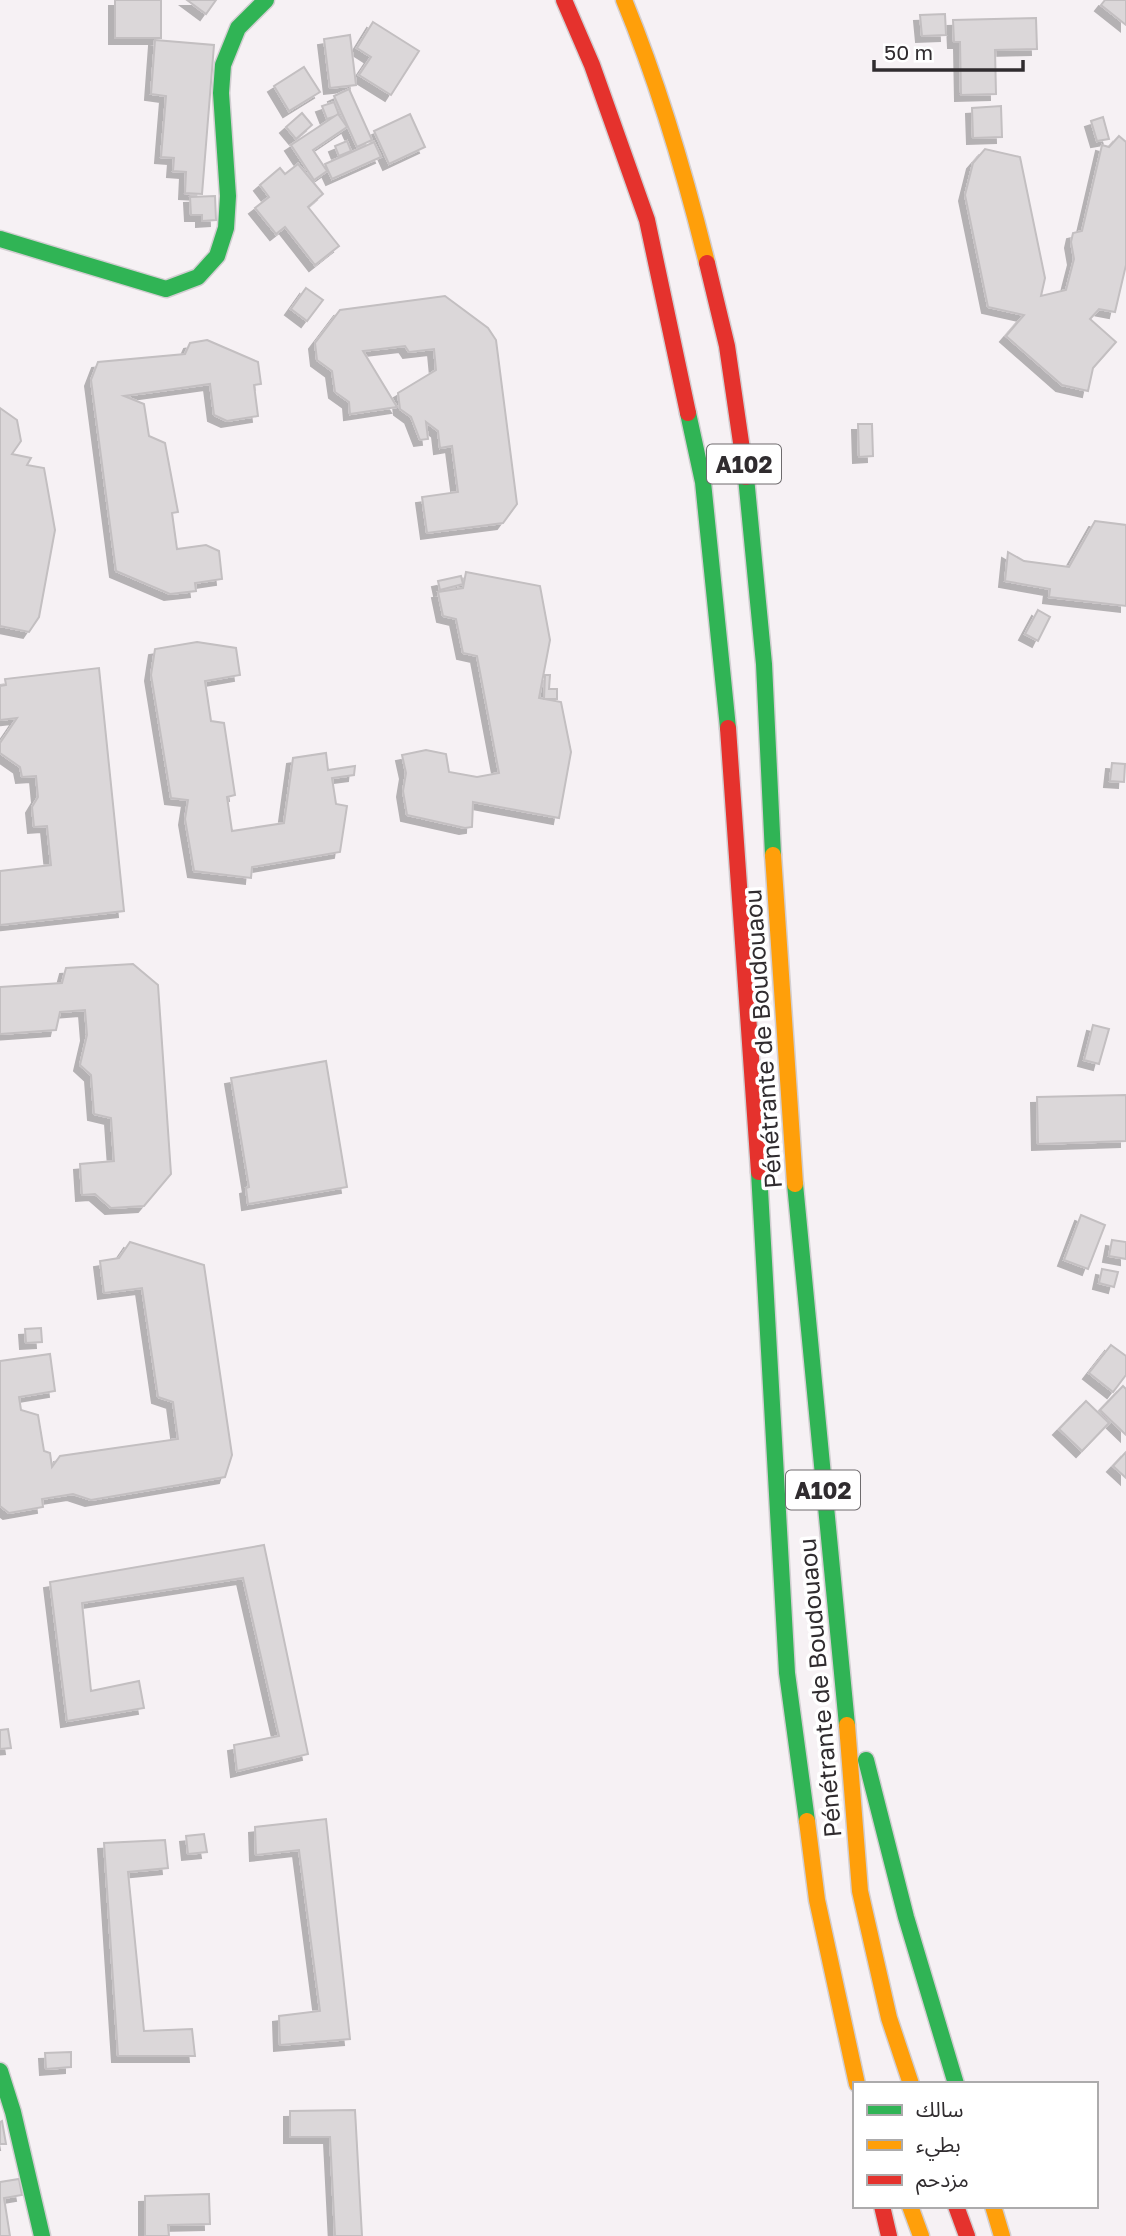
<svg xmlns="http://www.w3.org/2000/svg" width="1126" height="2236" font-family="'Golos Text','Noto Sans Arabic',sans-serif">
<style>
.building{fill:#dbd7d9;stroke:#c3bfc1;stroke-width:2;filter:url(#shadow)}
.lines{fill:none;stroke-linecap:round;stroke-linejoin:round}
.fast-casing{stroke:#d2ced1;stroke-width:19}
.slow-casing{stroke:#d2ced1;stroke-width:19}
.jam-casing{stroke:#d2ced1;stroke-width:19}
.fast{stroke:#30b455;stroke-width:16}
.slow{stroke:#ff9f0a;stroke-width:16}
.jam{stroke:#e5322d;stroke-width:16}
.labels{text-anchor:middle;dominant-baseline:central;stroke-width:7;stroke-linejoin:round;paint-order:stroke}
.shield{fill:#fff;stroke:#6e6b6d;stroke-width:2}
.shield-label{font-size:23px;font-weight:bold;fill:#302c2f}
.street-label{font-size:24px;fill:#302c2f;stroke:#fff}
</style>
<defs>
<filter id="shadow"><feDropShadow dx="-6" dy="6" stdDeviation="0" flood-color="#0004"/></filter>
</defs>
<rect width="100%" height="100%" fill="#f6f1f4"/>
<g class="building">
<rect x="115" y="0" width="46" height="38"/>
<path d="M187,0H216L206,14Z"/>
<path d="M1105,0H1126V25L1101,5Z"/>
<path d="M945,14L946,35L922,36L920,15Z"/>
<path d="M1036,18L1037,49L995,50L996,94L961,95L960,42H954L953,20Z"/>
<path d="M373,22L419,51L391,95L359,75L371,57L357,48Z"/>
<path d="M350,35L356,85L330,88L324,39Z"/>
<path d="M155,40L214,45L202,194L185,193L186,172L173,171L174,158L161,157L166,96L151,94Z"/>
<path d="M304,67L320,92L289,111L274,86Z"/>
<path d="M349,89L372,140L357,147L334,96Z"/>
<path d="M334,102L339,115L327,119L322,106Z"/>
<path d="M1001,106L1002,137L973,138L972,108Z"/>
<path d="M302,113L312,125L296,139L286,127Z"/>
<path d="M338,114L347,127L313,150L327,171L314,180L291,145Z"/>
<path d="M410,114L425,147L389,164L374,131Z"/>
<path d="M1103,117L1109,139L1097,141L1091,121Z"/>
<path d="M1119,136L1126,142V265L1115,312L1099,309L1090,319L1116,342L1093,368L1088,391L1062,385L1006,336L1024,315L988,307L965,195L973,163L985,149L1020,157L1045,278L1041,296L1066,290L1074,259L1071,242L1073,233L1082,231L1102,145L1109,147Z"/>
<path d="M347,141L351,151L339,156L335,146Z"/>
<path d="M374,142L381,157L332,179L325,164Z"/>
<path d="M298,164L323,194L308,207L339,246L315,265L285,227L276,234L255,208L269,197L260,185L280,168L285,174Z"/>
<path d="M215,196L216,220L202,221V215H191L190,197Z"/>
<path d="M306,288L323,300L307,321L291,309Z"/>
<path d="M445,296L488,328L496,340L517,504L503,523L427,533L422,497L458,492L452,446L440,448L438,431L426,422L428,439L420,440L411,417L400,409L398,393L436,370L434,349L409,352L405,346L363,351L397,407L350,414L349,402L335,392L332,371L317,360L315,343L340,310Z"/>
<path d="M207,340L258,362L261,384L254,385L258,416L227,421L214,415L210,384L124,396L144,404L149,436L165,443L178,512L172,513L177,549L206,545L219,551L222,579L195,583L196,591L170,594L116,571L91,380L98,362L185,354L190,343Z"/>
<path d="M0,408L17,420L21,441L12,454L31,458L27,465L44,468L55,530L39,617L29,632L0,626Z"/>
<path d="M858,424H872L873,456L859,457Z"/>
<path d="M1095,521L1126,525V606L1049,597L1050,589L1005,581L1008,552L1024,561L1069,567Z"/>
<path d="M466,572L540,586L550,640L539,698L561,702L571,752L559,818L473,802L472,827L465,828L407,815L403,791L406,773L402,755L426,750L446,754L449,772L477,777L499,773L477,656L463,653L456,619L443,616L438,592L463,588Z"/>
<path d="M461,576L463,584L440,590L438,581Z"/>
<path d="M1038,610L1050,617L1038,641L1025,634Z"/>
<path d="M197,642L236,648L240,675L205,681L211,721L224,723L235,795L227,797L232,831L284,823L293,758L326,753L328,770L355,766L354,775L332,778L336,804L347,806L340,852L252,867L251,878L194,871L185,819L188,800L171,798L151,675L155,649Z"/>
<path d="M99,668L124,911L0,925V871L51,865L47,826L34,827L32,807L38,797L36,776L22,777L20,767L0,753V743L17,718L0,720V686L6,685L5,679Z"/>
<path d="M545,675H550L549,689H557V699H544Z"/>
<path d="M1112,763L1125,764L1124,782L1110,781Z"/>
<path d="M133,964L158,985L171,1174L144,1206L111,1208L95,1194L82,1195L80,1164L114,1161L111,1118L94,1114L91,1075L80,1065L87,1035L85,1010L60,1012L56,1030L0,1034V987L62,983L66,968Z"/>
<path d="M1093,1025L1109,1029L1099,1064L1084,1060Z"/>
<path d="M326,1061L347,1187L248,1204L246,1188L249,1187L231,1078Z"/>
<path d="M1126,1095V1141L1038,1144L1037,1097Z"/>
<path d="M1081,1215L1105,1225L1088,1269L1064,1260Z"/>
<path d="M1112,1240L1126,1242V1259L1109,1256Z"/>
<path d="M130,1242L204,1265L232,1455L225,1477L91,1500L73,1494L42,1499L43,1507L9,1513L0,1506V1361L50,1354L55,1391L19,1397L21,1410L38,1415L44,1451L50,1453L52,1467L60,1456L178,1439L173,1402L158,1397L142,1288L104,1293L100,1261L119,1258Z"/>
<path d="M1102,1269L1118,1272L1114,1287L1099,1283Z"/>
<path d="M41,1328L42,1342L26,1343L25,1329Z"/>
<path d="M1111,1345L1126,1356V1375L1113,1392L1089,1373Z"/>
<path d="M1123,1386L1126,1389V1435L1100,1410Z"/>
<path d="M1086,1401L1109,1423L1082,1451L1059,1429Z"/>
<path d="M1126,1452V1478L1113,1466Z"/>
<path d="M264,1545L308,1754L237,1771L234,1745L279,1736L243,1578L82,1603L91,1691L139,1681L144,1708L67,1721L50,1582Z"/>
<path d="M8,1729L11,1748L0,1749V1730Z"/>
<path d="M326,1819L350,2039L280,2045L279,2016L320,2011L299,1850L256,1855L255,1827Z"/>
<path d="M204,1834L207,1852L188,1854L186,1836Z"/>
<path d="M165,1840L168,1868L128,1872L144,2031L192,2029L195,2056H118L104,1843Z"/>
<path d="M71,2052V2067L46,2069L45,2053Z"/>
<path d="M355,2110L362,2236H335L330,2137H290V2111Z"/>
<path d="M2,2121L6,2144H0V2122Z"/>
<path d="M19,2179L22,2195L4,2198L10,2236H0V2182Z"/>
<path d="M209,2194L210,2224L168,2225L169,2236H145V2196Z"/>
</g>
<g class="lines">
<defs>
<g id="fast">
<path d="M0,239L166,289L198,277L217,256L226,228L228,196L221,93L223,65L238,28L266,0"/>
<path d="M688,413L703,482L728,728"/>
<path d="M746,477L764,664L773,855"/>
<path d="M759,1172L787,1673L807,1821"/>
<path d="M795,1184L847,1725"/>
<path d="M866,1760L906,1917L956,2084"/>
<path d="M0,2071L13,2112L42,2236"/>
</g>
<g id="slow">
<path d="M624,0C659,85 685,174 707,263"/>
<path d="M773,855L795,1184"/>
<path d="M847,1725L860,1891L889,2018L911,2084"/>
<path d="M807,1821L817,1900L857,2084"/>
<path d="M910,2206L921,2236"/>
<path d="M993,2206L1002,2236"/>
</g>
<g id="jam">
<path d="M564,0L592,65L647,220L688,413"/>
<path d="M707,263L727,346L746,477"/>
<path d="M728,728L759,1172"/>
<path d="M882,2206L889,2236"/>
<path d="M956,2206L967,2236"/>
</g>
</defs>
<use href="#fast" class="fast-casing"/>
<use href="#slow" class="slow-casing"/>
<use href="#jam" class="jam-casing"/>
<use href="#fast" class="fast"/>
<use href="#slow" class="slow"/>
<use href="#jam" class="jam"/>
</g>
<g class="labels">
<g class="shield">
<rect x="707" y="444.5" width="74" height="39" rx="5"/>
<rect x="786" y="1470.5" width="74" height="39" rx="5"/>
</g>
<g class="shield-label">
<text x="744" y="464">A102</text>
<text x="823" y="1490">A102</text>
</g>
<g class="street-label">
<text transform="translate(762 1039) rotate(-94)">Pénétrante de Boudouaou</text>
<text transform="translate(819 1688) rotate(-95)">Pénétrante de Boudouaou</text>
</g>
</g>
<rect x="853" y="2082" width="245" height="126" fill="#ffffff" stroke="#acabac" stroke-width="2"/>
<rect x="867" y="2105" width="35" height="10" fill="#30b455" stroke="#acabac" stroke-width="2"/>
<text x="916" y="2117" font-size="21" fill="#302c2f">سالك</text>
<rect x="867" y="2140" width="35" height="10" fill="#ff9f0a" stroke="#acabac" stroke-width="2"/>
<text x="916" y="2152" font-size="21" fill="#302c2f">بطيء</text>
<rect x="867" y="2175" width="35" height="10" fill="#e5322d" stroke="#acabac" stroke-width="2"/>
<text x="916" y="2187" font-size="21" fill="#302c2f">مزدحم</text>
<path d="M874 60v10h149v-10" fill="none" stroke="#302c2f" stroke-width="3.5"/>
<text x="884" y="60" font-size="21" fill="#302c2f" stroke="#ffffff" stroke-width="5" paint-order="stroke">50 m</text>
</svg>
